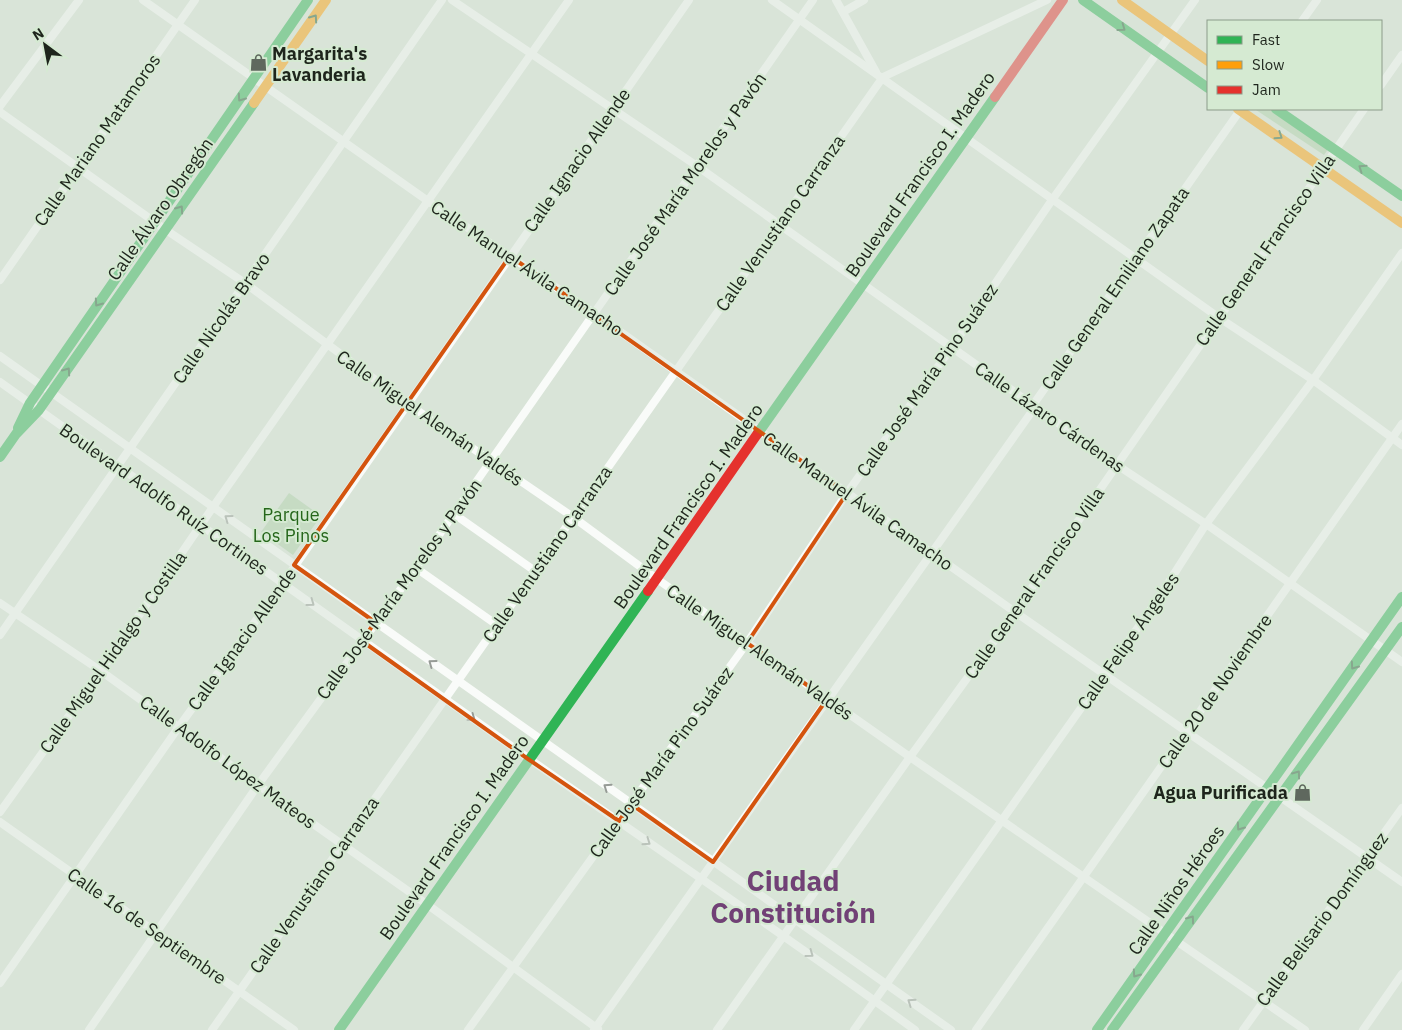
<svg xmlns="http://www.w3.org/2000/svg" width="1402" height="1030" font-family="'IBM Plex Sans',sans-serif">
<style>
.green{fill:#afd0a9}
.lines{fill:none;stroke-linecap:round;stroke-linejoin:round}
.street{stroke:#f9fbf9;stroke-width:8}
.fast{stroke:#30b455;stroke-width:10}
.slow{stroke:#ff9f0a;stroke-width:10}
.jam{stroke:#e5322d;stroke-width:10}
.oneway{stroke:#255e33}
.oneway2{stroke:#969b96}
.marked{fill:none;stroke:#d4540e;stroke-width:4;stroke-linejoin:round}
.labels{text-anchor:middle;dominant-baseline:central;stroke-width:4;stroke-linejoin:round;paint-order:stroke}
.poi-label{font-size:18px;font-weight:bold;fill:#1e251c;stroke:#d5ead2;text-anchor:start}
.street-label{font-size:18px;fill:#1e251c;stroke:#d5ead2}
.park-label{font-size:18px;fill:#25661a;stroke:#d5ead2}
.town-label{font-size:28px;font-weight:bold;fill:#714176;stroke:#d5ead2}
</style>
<rect width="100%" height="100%" fill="#d9e4d8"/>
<g class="green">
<path d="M1258,109H1271L1329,148L1324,155L1256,110Z"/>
<path d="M289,493L321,516L293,555L261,532Z"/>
</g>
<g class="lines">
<g class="street">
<path d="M143,0L428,201L594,313L1015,612L1402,882"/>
<path d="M452,0L697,166L1117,465L1206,524L1402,662"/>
<path d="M772,0L1218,317L1313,380L1402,445"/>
<path d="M836,0L876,72"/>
<path d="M843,12L864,0"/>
<path d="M1302,21L1317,0"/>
<path d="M1381,85L1402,55"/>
<path d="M0,106L79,0"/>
<path d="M0,112L166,230L245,283L408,404L573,517L657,579L910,757L1305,1030"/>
<path d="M0,280L195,0"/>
<path d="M0,356L951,1030"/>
<path d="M0,382C177,506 351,634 528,758C657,849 788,937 915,1030"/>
<path d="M454,514L535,571"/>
<path d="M416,568L497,625"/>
<path d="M0,603L101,671L258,785L428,905L598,1029"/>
<path d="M0,635L442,0"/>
<path d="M0,812L101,671L213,507L569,0"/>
<path d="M0,822L294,1030"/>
<path d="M0,983L178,728L283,583L408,404L689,0"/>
<path d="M89,1030L258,785L416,568L813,0"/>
<path d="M212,1030L883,77L1047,0"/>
<path d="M468,1030L747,643L847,493L952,347L1052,200L1195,0"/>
<path d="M594,1030L1035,407L1033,405L1241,109"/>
<path d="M717,1030L910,757L1015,612L1364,109"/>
<path d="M854,1030L1158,599L1206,524L1313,380L1402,253"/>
<path d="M976,1030L1402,424"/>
<path d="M1243,1030L1402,808"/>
<path d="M1363,1030L1402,974"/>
</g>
<g class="fast">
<path d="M1083,0L1208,88"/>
<path d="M1276,109L1402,196"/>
<path d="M18,428L30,403L308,0"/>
<path d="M758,433L995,97"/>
<path d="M0,457L16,434L39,410L254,103"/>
<path d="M339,1030L648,591"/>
<path d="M1097,1030L1402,597"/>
<path d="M1112,1030L1402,627"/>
</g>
<g class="slow">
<path d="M1122,0L1208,61"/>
<path d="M254,103L326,0"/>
<path d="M1238,109L1402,223"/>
</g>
<g class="jam">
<path d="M995,97L1063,0"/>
<path d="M648,591L758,433"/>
</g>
</g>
<defs><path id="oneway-chevron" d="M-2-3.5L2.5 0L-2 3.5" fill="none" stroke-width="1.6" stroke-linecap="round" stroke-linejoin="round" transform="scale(1.25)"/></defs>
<g class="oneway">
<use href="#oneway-chevron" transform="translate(314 18) rotate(-55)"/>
<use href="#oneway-chevron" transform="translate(1122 28) rotate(36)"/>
<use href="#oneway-chevron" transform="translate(241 98) rotate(125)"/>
<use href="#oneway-chevron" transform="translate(1279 136) rotate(34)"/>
<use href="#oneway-chevron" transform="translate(1362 168) rotate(-145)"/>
<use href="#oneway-chevron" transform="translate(180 209) rotate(-55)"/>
<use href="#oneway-chevron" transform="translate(98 303) rotate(125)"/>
<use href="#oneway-chevron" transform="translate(67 371) rotate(-55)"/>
<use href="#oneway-chevron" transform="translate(1354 666) rotate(125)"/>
<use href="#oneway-chevron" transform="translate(1297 774) rotate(-54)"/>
<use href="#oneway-chevron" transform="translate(1240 827) rotate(125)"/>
<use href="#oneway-chevron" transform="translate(1191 919) rotate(-54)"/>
<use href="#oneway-chevron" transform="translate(1136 974) rotate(125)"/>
</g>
<g class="oneway2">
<use href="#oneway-chevron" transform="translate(228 518) rotate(-144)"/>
<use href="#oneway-chevron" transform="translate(311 603) rotate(36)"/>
<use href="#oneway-chevron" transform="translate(432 663) rotate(-144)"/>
<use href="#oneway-chevron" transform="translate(472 718) rotate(36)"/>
<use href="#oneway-chevron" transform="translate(607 787) rotate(-145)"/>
<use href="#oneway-chevron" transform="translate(647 842) rotate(35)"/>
<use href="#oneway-chevron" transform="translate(810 954) rotate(36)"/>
<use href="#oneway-chevron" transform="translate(911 1002) rotate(-145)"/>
</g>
<path d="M0 0H1402V1030H0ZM510,256L847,493L747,643L827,699L713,862L631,804L619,821L528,759L362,641L375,622L294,565Z" fill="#d9e4d8" fill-opacity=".55" fill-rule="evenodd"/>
<path class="marked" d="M510,256L847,493L747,643L827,699L713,862L631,804L619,821L528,759L362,641L375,622L294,565Z"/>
<defs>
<symbol id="shop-bare" viewBox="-9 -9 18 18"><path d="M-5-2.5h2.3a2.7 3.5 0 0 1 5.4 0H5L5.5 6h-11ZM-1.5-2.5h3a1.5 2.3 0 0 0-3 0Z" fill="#5f685e" stroke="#d5ead2" stroke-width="2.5" paint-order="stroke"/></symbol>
</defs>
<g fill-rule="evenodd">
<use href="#shop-bare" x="246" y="50" width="25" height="25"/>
<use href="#shop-bare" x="1290" y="780" width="25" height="25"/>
</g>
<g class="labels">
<g class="poi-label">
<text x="272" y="53">Margarita's<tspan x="272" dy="21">Lavanderia</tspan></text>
<text x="1288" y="792" text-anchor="end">Agua Purificada</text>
</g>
<g class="street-label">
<text transform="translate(97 140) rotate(-55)">Calle Mariano Matamoros</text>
<text transform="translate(577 160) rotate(-55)">Calle Ignacio Allende</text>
<text transform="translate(920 174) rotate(-55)">Boulevard Francisco I. Madero</text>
<text transform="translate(685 184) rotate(-55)">Calle José María Morelos y Pavón</text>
<text transform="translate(160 209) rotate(-55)">Calle Álvaro Obregón</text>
<text transform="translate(780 223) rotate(-55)">Calle Venustiano Carranza</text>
<text transform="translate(1265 250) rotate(-55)">Calle General Francisco Villa</text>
<text transform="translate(527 268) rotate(34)">Calle Manuel Ávila Camacho</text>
<text transform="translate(1115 288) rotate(-55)">Calle General Emiliano Zapata</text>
<text transform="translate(221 318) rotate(-55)">Calle Nicolás Bravo</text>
<text transform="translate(927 380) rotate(-55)">Calle José María Pino Suárez</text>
<text transform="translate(1050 417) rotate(35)">Calle Lázaro Cárdenas</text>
<text transform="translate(430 418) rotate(35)">Calle Miguel Alemán Valdés</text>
<text transform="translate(164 499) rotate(35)">Boulevard Adolfo Ruíz Cortines</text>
<text transform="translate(858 501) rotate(35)">Calle Manuel Ávila Camacho</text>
<text transform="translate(688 506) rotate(-55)">Boulevard Francisco I. Madero</text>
<text transform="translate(547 554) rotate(-55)">Calle Venustiano Carranza</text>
<text transform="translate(1034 583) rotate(-55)">Calle General Francisco Villa</text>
<text transform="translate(399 589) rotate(-54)">Calle José María Morelos y Pavón</text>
<text transform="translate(242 639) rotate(-54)">Calle Ignacio Allende</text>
<text transform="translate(1128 641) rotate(-55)">Calle Felipe Ángeles</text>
<text transform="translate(113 652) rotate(-55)">Calle Miguel Hidalgo y Costilla</text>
<text transform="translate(760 652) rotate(35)">Calle Miguel Alemán Valdés</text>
<text transform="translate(1215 691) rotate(-55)">Calle 20 de Noviembre</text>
<text transform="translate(228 762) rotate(36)">Calle Adolfo López Mateos</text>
<text transform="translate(661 762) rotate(-54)">Calle José María Pino Suárez</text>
<text transform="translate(454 837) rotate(-55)">Boulevard Francisco I. Madero</text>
<text transform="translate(314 885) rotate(-55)">Calle Venustiano Carranza</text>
<text transform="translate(1176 890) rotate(-55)">Calle Niños Héroes</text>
<text transform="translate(1322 919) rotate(-54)">Calle Belisario Domínguez</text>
<text transform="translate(147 926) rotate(35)">Calle 16 de Septiembre</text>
</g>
<g class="park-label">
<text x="291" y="514">Parque<tspan x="291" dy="21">Los Pinos</tspan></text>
</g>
<g class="town-label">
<text x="793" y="880">Ciudad<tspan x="793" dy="32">Constitución</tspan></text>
</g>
</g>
<rect x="1207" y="20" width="175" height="90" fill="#d5ead2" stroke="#8c9b89"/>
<rect x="1217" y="36" width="25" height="8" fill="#30b455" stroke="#8c9b89"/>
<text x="1252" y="45" font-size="15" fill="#1e251c">Fast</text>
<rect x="1217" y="61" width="25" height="8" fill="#ff9f0a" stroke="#8c9b89"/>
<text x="1252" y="70" font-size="15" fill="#1e251c">Slow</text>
<rect x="1217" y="86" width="25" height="8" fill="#e5322d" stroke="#8c9b89"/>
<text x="1252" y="95" font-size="15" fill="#1e251c">Jam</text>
<g transform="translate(45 45) rotate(328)" stroke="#d5ead2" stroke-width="4" paint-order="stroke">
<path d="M0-4L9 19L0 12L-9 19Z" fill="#1e251c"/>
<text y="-8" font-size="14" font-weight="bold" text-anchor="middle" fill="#1e251c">N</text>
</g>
</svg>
